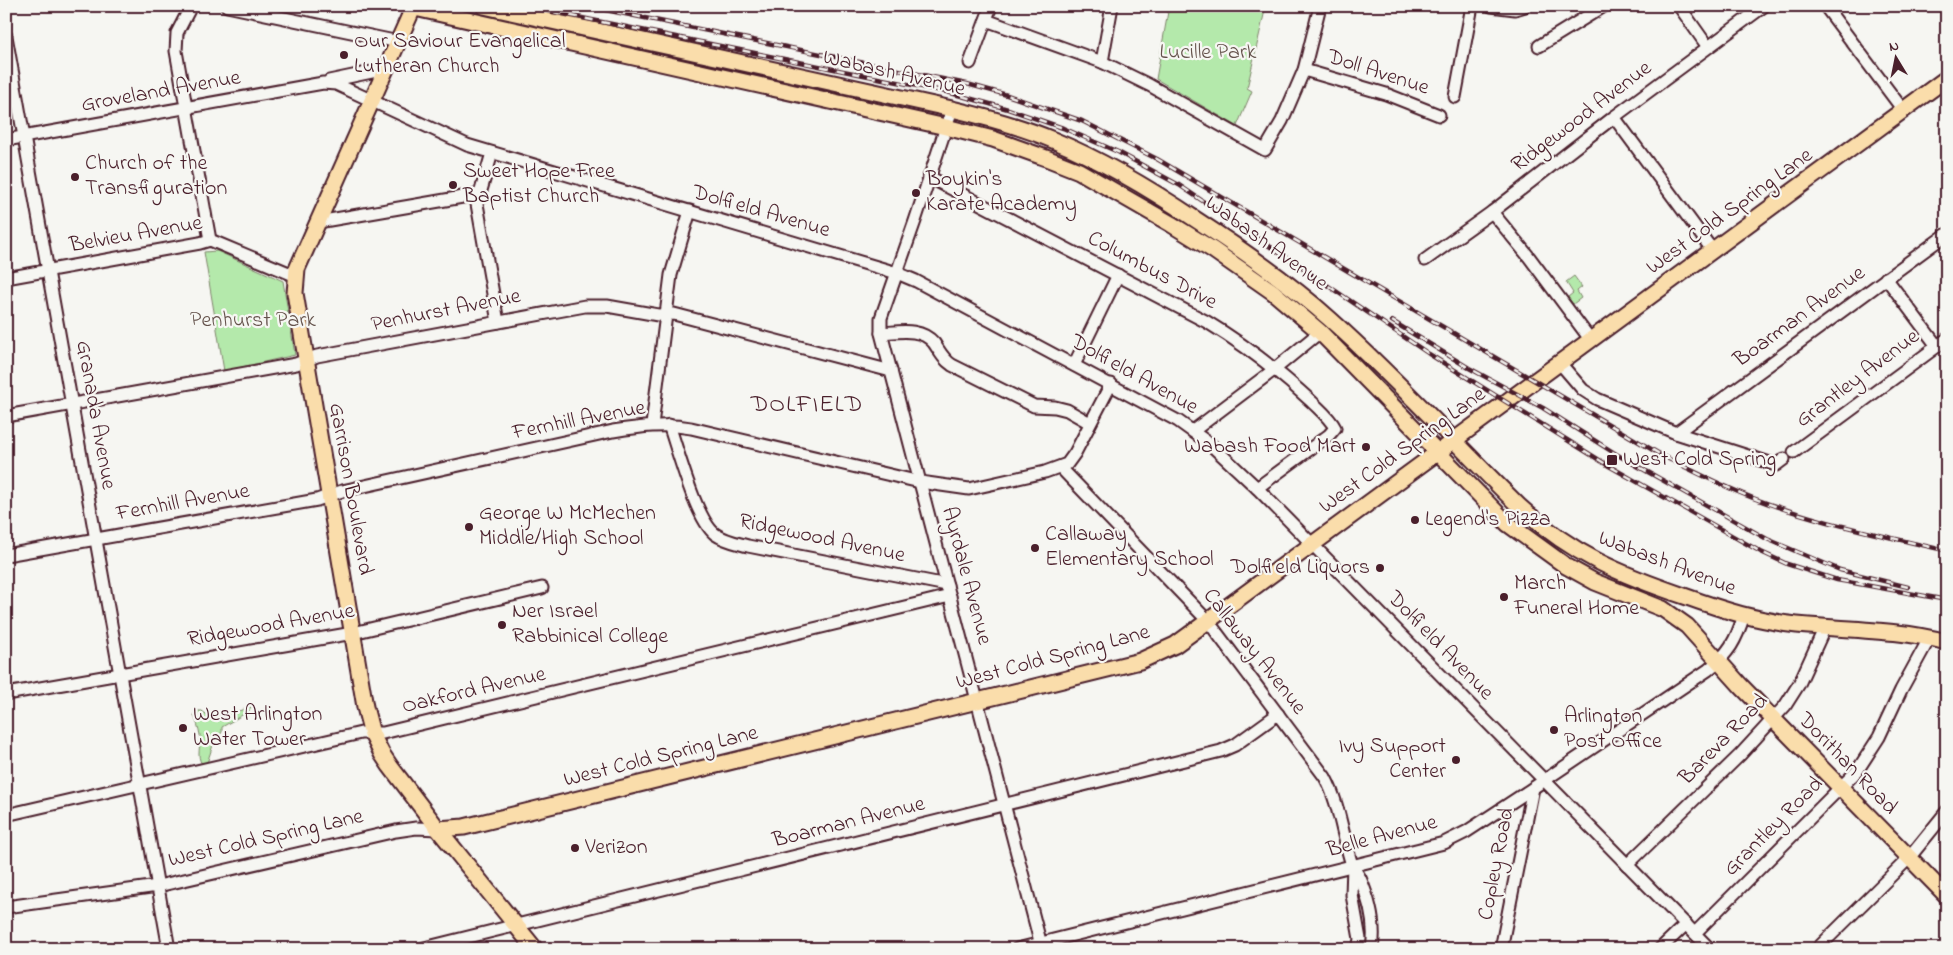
<svg xmlns="http://www.w3.org/2000/svg" width="1953" height="955" font-family="'Indie Flower',sans-serif">
<style>
.green{fill:#b4e9ab;stroke:#7f846b}
.lines{fill:none;stroke-linecap:round;stroke-linejoin:round}
.minor-casing{stroke:#4a1f2b;stroke-width:15}
.major-casing{stroke:#4a1f2b;stroke-width:19}
.minor{stroke:#f6f6f2;stroke-width:11}
.major{stroke:#faddab;stroke-width:15}
.rail-casing{stroke:#4a1f2b;stroke-width:4.5}
.rail{stroke:#f6f6f2;stroke-width:2.5;stroke-dasharray:8;stroke-linecap:butt}
.poi-dot{fill:#4a1f2b;stroke:#f6f6f2;stroke-width:2}
.labels{text-anchor:middle;dominant-baseline:central;stroke-width:4.5;stroke-linejoin:round;paint-order:stroke}
.poi-label{font-size:22px;fill:#4a1f2b;stroke:#f6f6f2;text-anchor:start}
.park-label{font-size:22px;fill:#64524b;stroke:#f6f6f2}
.street-label{font-size:22px;fill:#4a1f2b;stroke:#f6f6f2}
.neighbourhood-label{font-size:24px;letter-spacing:1px;fill:#4a1f2b;stroke:#f6f6f2}
</style>
<rect width="100%" height="100%" fill="#f6f6f2"/>
<filter id="ink" filterUnits="userSpaceOnUse"><feTurbulence type="fractalNoise" baseFrequency=".02" numOctaves="2"/><feDisplacementMap in="SourceGraphic" scale="10" xChannelSelector="R" yChannelSelector="G"/><feConvolveMatrix kernelMatrix="1 2 1 2 8 2 1 2 1" color-interpolation-filters="sRGB"/></filter>
<g filter="url(#ink)">
<g class="green">
<path d="M1169,6H1266L1247,88L1252,91L1237,126L1156,79Z"/>
<path d="M217,251L283,281L295,355L224,371L204,252Z"/>
<path d="M1574,276L1582,287L1577,291L1581,298L1573,304L1568,297L1573,293L1566,282Z"/>
<path d="M250,707L252,708L249,711L222,727V732L213,745L207,763L202,764C196,756 201,745 200,735C199,728 196,721 194,715L196,711H202L210,717L236,712Z"/>
</g>
<g class="lines">
<defs>
<g id="minor">
<path d="M191,6L177,33L176,51L210,240"/>
<path d="M227,6L399,42"/>
<path d="M1491,6L1515,9L1525,6"/>
<path d="M1679,6L1708,47"/>
<path d="M1825,6L1903,110"/>
<path d="M986,20L1102,62L1149,85L1265,150L1282,121L1304,70L1320,6"/>
<path d="M6,36L169,949"/>
<path d="M1539,46L1604,6"/>
<path d="M1102,62L1112,6"/>
<path d="M970,63L991,6"/>
<path d="M1304,70L1386,94L1439,115"/>
<path d="M329,81L386,69"/>
<path d="M1455,97L1472,6"/>
<path d="M952,109L915,221L881,318V333L1042,949"/>
<path d="M1614,117L1713,251"/>
<path d="M6,140L323,83L336,84L467,145L897,273L916,281L1178,421L1210,444L1257,488L1710,949"/>
<path d="M492,153L477,204L498,322"/>
<path d="M929,177L1207,322C1245,345 1279,371 1312,402C1320,410 1330,418 1335,428L1329,435L1257,488"/>
<path d="M1492,212L1529,257L1590,339"/>
<path d="M318,222L480,194"/>
<path d="M1425,260L1492,212L1614,117L1764,6"/>
<path d="M6,278L200,243L210,240L296,276"/>
<path d="M1886,278L1937,346"/>
<path d="M881,333C899,332 921,327 934,343C940,352 943,359 952,365L1034,406L1055,407L1067,410L1090,423"/>
<path d="M1559,362L1583,390L1597,399L1676,433L1776,465L1784,459"/>
<path d="M1074,365L1118,275"/>
<path d="M6,416L296,364L317,356L585,306H607L658,315L674,314L891,371"/>
<path d="M652,425L671,275L690,211"/>
<path d="M669,425C678,451 696,519 715,534C725,541 737,543 748,546L947,585"/>
<path d="M1193,431L1275,369L1320,332"/>
<path d="M1676,433L1947,234"/>
<path d="M1794,452L1947,339"/>
<path d="M1060,467L1208,621L1325,777C1340,805 1342,835 1352,865C1354,869 1357,873 1360,878C1369,899 1376,926 1372,949"/>
<path d="M6,555L317,500L342,491L613,431C639,427 665,423 691,428L920,482L969,489L1045,472L1067,464L1075,453L1111,384"/>
<path d="M6,694L353,633L542,588"/>
<path d="M6,815L361,733H383L950,596"/>
<path d="M1627,865L1740,755L1785,706L1799,684L1825,627"/>
<path d="M1353,866L1352,895L1360,939L1358,949"/>
<path d="M6,907L158,886L396,831L416,828L438,829"/>
<path d="M1695,933L1857,771L1879,737L1901,690L1930,637"/>
<path d="M420,949L1221,751L1235,745L1278,714"/>
<path d="M1017,949L1444,843L1466,832L1533,788L1708,670C1729,653 1736,641 1744,615"/>
<path d="M1501,949L1533,788"/>
<path d="M1660,949L1686,924"/>
<path d="M1817,949L1909,858L1947,811"/>
</g>
<g id="major">
<path d="M406,6L946,127L993,139L1046,158L1079,171L1171,224L1213,250L1273,292L1320,332L1508,524L1566,566L1595,582L1663,609L1687,626L1741,686L1947,896"/>
<path d="M414,6L297,269L295,293L365,707L372,734L382,754L390,766L438,829L535,949"/>
<path d="M484,6L952,109C986,117 1020,126 1053,140C1104,161 1152,190 1198,221C1244,251 1290,283 1331,320C1397,379 1456,444 1519,506C1573,555 1619,574 1687,597C1723,610 1758,621 1797,625C1847,630 1898,629 1947,642"/>
<path d="M438,829L464,827L1140,661L1175,645L1208,621L1947,78"/>
</g>
</defs>
<use href="#minor" class="minor-casing"/>
<use href="#major" class="major-casing"/>
<use href="#minor" class="minor"/>
<use href="#major" class="major"/>
<defs>
<g id="rail">
<path d="M523,6L947,92L1008,109L1063,128L1118,152L1179,185L1429,354L1609,466L1761,552L1787,564L1837,580L1947,600"/>
<path d="M586,6L967,84L1007,95L1082,121L1157,159L1663,456C1693,471 1722,486 1753,498C1815,522 1882,535 1947,551"/>
<path d="M1392,321L1469,368L1543,408L1616,454L1767,539L1840,570L1908,587"/>
</g>
</defs>
<use href="#rail" class="rail-casing"/>
<use href="#rail" class="rail"/>
</g>
</g>
<g class="poi-dot">
<circle cx="344" cy="55" r="5"/>
<circle cx="75" cy="177" r="5"/>
<circle cx="453" cy="185" r="5"/>
<circle cx="916" cy="193" r="5"/>
<circle cx="1366" cy="447" r="5"/>
<rect x="1606" y="454" width="12" height="12" rx="2.5"/>
<circle cx="1415" cy="520" r="5"/>
<circle cx="469" cy="527" r="5"/>
<circle cx="1035" cy="548" r="5"/>
<circle cx="1380" cy="568" r="5"/>
<circle cx="1504" cy="597" r="5"/>
<circle cx="502" cy="625" r="5"/>
<circle cx="183" cy="728" r="5"/>
<circle cx="1554" cy="730" r="5"/>
<circle cx="1456" cy="760" r="5"/>
<circle cx="575" cy="848" r="5"/>
</g>
<g class="labels">
<g class="poi-label">
<text x="354" y="42">Our Saviour Evangelical<tspan x="354" dy="25">Lutheran Church</tspan></text>
<text x="85" y="164">Church of the<tspan x="85" dy="25">Transfiguration</tspan></text>
<text x="463" y="172">Sweet Hope Free<tspan x="463" dy="25">Baptist Church</tspan></text>
<text x="926" y="180">Boykin's<tspan x="926" dy="25">Karate Academy</tspan></text>
<text x="1356" y="447" text-anchor="end">Wabash Food Mart</text>
<text x="1623" y="460">West Cold Spring</text>
<text x="479" y="514">George W McMechen<tspan x="479" dy="25">Middle/High School</tspan></text>
<text x="1425" y="520">Legend's Pizza</text>
<text x="1045" y="535">Callaway<tspan x="1045" dy="25">Elementary School</tspan></text>
<text x="1370" y="568" text-anchor="end">Dolfield Liquors</text>
<text x="1514" y="584">March<tspan x="1514" dy="25">Funeral Home</tspan></text>
<text x="512" y="612">Ner Israel<tspan x="512" dy="25">Rabbinical College</tspan></text>
<text x="193" y="715">West Arlington<tspan x="193" dy="25">Water Tower</tspan></text>
<text x="1564" y="717">Arlington<tspan x="1564" dy="25">Post Office</tspan></text>
<text x="1446" y="747" text-anchor="end">Ivy Support<tspan x="1446" dy="25">Center</tspan></text>
<text x="585" y="848">Verizon</text>
</g>
<g class="park-label">
<text x="1208" y="53">Lucille Park</text>
<text x="253" y="321">Penhurst Park</text>
</g>
<g class="street-label">
<text transform="translate(1378 73) rotate(18)">Doll Avenue</text>
<text transform="translate(894 74) rotate(13)">Wabash Avenue</text>
<text transform="translate(161 92) rotate(-10)">Groveland Avenue</text>
<text transform="translate(1582 117) rotate(-37)">Ridgewood Avenue</text>
<text transform="translate(761 212) rotate(16)">Dolfield Avenue</text>
<text transform="translate(1730 212) rotate(-36)">West Cold Spring Lane</text>
<text transform="translate(136 235) rotate(-10)">Belvieu Avenue</text>
<text transform="translate(1266 244) rotate(36)">Wabash Avenue</text>
<text transform="translate(1152 271) rotate(28)">Columbus Drive</text>
<text transform="translate(446 311) rotate(-11)">Penhurst Avenue</text>
<text transform="translate(1800 317) rotate(-36)">Boarman Avenue</text>
<text transform="translate(1134 375) rotate(29)">Dolfield Avenue</text>
<text transform="translate(1858 379) rotate(-37)">Grantley Avenue</text>
<text transform="translate(95 415) rotate(80)">Granada Avenue</text>
<text transform="translate(579 421) rotate(-11)">Fernhill Avenue</text>
<text transform="translate(1403 451) rotate(-36)">West Cold Spring Lane</text>
<text transform="translate(350 489) rotate(80)">Garrison Boulevard</text>
<text transform="translate(183 503) rotate(-10)">Fernhill Avenue</text>
<text transform="translate(822 539) rotate(12)">Ridgewood Avenue</text>
<text transform="translate(1667 564) rotate(21)">Wabash Avenue</text>
<text transform="translate(966 576) rotate(75)">Ayrdale Avenue</text>
<text transform="translate(271 626) rotate(-10)">Ridgewood Avenue</text>
<text transform="translate(1440 646) rotate(46)">Dolfield Avenue</text>
<text transform="translate(1254 652) rotate(52)">Callaway Avenue</text>
<text transform="translate(1053 658) rotate(-15)">West Cold Spring Lane</text>
<text transform="translate(474 691) rotate(-13)">Oakford Avenue</text>
<text transform="translate(1724 740) rotate(-46)">Bareva Road</text>
<text transform="translate(661 757) rotate(-14)">West Cold Spring Lane</text>
<text transform="translate(1847 764) rotate(46)">Dorithan Road</text>
<text transform="translate(849 823) rotate(-14)">Boarman Avenue</text>
<text transform="translate(1774 827) rotate(-45)">Grantley Road</text>
<text transform="translate(1382 837) rotate(-15)">Belle Avenue</text>
<text transform="translate(266 839) rotate(-13)">West Cold Spring Lane</text>
<text transform="translate(1497 864) rotate(-79)">Copley Road</text>
</g>
<g class="neighbourhood-label">
<text x="807" y="405">DOLFIELD</text>
</g>
</g>
<rect width="1953" height="955" fill="none" stroke="#f6f6f2" stroke-width="25"/>
<rect x="12" y="12" width="1928" height="930" fill="none" stroke="#4a1f2b" stroke-width="2" filter="url(#ink)"/>
<g transform="translate(1896 58) rotate(350)" stroke="#f6f6f2" stroke-width="4" paint-order="stroke">
<path d="M0-4L9 19L0 12L-9 19Z" fill="#4a1f2b"/>
<text y="-8" font-size="14" font-weight="bold" text-anchor="middle" fill="#4a1f2b">N</text>
</g>
</svg>
